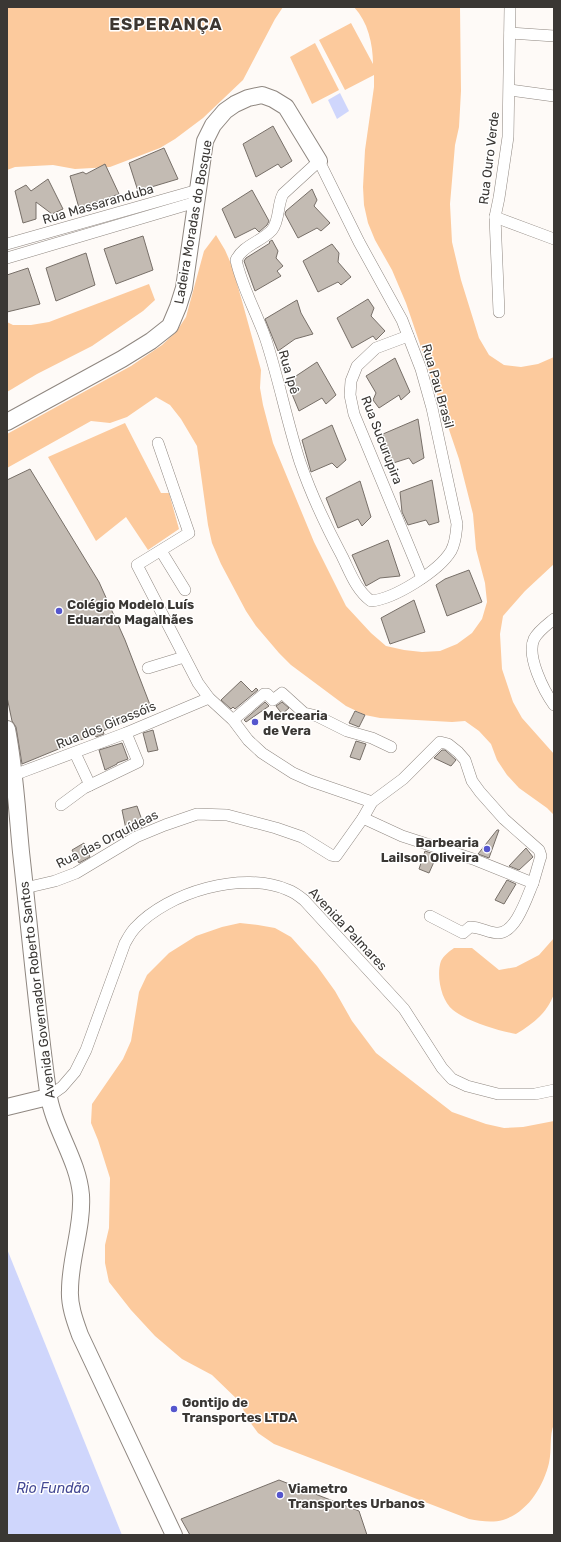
<svg xmlns="http://www.w3.org/2000/svg" width="561" height="1542" font-family="Rubik,sans-serif">
<style>
.green{fill:#fcca9d}
.water{fill:#cfd6fc}
.building{fill:#c3bbb3;stroke:#776f68}
.lines{fill:none;stroke-linecap:round;stroke-linejoin:round}
.street-casing{stroke:#8f8780;stroke-width:12}
.secondary-casing{stroke:#8f8780;stroke-width:18}
.street{stroke:#fff;stroke-width:11}
.secondary{stroke:#fff;stroke-width:16}
.poi-dot{fill:#5556cd;stroke:#fff;stroke-width:1.5}
.labels{text-anchor:middle;dominant-baseline:central;stroke-width:3;stroke-linejoin:round;paint-order:stroke}
.street-label{font-size:13px;fill:#3a3734;stroke:#fff}
.poi-label{font-size:13px;font-weight:bold;fill:#3a3734;stroke:#fff;text-anchor:start}
.water-label{font-size:14px;font-style:italic;fill:#454a94;stroke:#fff}
.district-label{font-size:17px;font-weight:bold;letter-spacing:1px;fill:#3e3731;stroke:#fff}
</style>
<rect width="100%" height="100%" fill="#fefaf7"/>
<g class="green">
<path d="M7,7H283L275,19L243,80L203,118L175,139L160,148L110,167L75,169L53,165L15,167L7,170Z"/>
<path d="M354,7H460L461,91L459,127L455,145L450,204L452,242L461,280L479,338L489,355L504,365L521,367L538,364L554,357V564L525,591L503,616L500,634L502,669L513,702L522,718L554,754V815L547,808L519,788L507,775L497,760L491,744L479,731L465,721L452,722L380,718L365,715L346,706L291,665L279,653L256,626L246,611L221,564L212,543L208,525L197,446L181,419L170,405L156,397L127,417L110,423L91,421L7,468V434L131,366L162,345L176,332L186,317L204,251L216,235L225,250L232,266L242,301L261,370L260,388L263,405L273,443L314,542L346,606L371,633L386,646L404,650L422,652L440,651L457,644L472,633L482,619L487,602L485,583L476,549L473,514L459,459L406,303L392,270L375,240L368,223L364,205L363,187L365,150L374,87V75L345,90L319,40L351,23L373,64C373,44 368,22 354,7Z"/>
<path d="M315,43L339,90L312,104L290,57Z"/>
<path d="M149,284L155,300L143,311L92,346L37,374L7,392V322L13,325H31L49,322Z"/>
<path d="M125,423L161,493H169L179,529L148,550L126,517L96,541L48,457Z"/>
<path d="M240,923L258,925L275,928L291,937L317,966L335,991L352,1021L376,1053L452,1112L486,1124L504,1128L523,1127L554,1121V1424C549,1436 552,1450 549,1463C543,1487 528,1512 503,1520C492,1523 480,1521 469,1519L274,1444L258,1433L247,1418L240,1402L212,1375L182,1359L155,1336L131,1310L109,1282L105,1263V1245L109,1228L110,1178L98,1140L91,1123L92,1104L123,1059L131,1041L139,992L147,975L169,953L196,936L222,927Z"/>
<path d="M554,938V994C547,1013 533,1024 516,1034C499,1031 466,1021 453,1010C441,1001 436,975 441,961C443,956 450,951 454,948H472L499,970L516,967L539,955Z"/>
</g>
<g class="water">
<path d="M340,93L349,111L337,119L328,100Z"/>
<path d="M7,1249L122,1535H7Z"/>
</g>
<g class="building">
<path d="M273,126L292,161L281,168L278,164L256,177L243,144Z"/>
<path d="M164,148L178,179L138,191L129,163Z"/>
<path d="M105,164L119,194L79,208L70,176L83,172L86,174Z"/>
<path d="M48,179L63,209L52,214L36,202V219L23,223L15,191L26,185L31,191Z"/>
<path d="M312,189L317,200L314,206L330,223L321,231L317,228L298,238L285,214L286,211Z"/>
<path d="M252,190L269,221L267,225L259,232L255,228L235,238L222,209Z"/>
<path d="M143,236L153,270L116,284L104,249Z"/>
<path d="M272,240L278,251L276,258L283,266L277,271L281,276L255,291L244,261L246,258L270,243L269,242Z"/>
<path d="M332,244L339,253L338,262L351,277L341,285L338,282L318,292L303,261Z"/>
<path d="M86,253L95,285L56,301L46,268Z"/>
<path d="M28,268L40,304L7,312V275Z"/>
<path d="M368,299L374,308L371,316L385,331L376,340L373,336L352,348L337,318Z"/>
<path d="M297,300L301,313L313,334L295,339L278,351L265,319Z"/>
<path d="M395,358L410,392L401,400L399,395L379,408L373,400L376,393L366,376Z"/>
<path d="M317,362L336,395L326,404L322,398L299,411L287,382Z"/>
<path d="M418,419L424,458L413,464L409,458L387,465L383,434Z"/>
<path d="M332,425L346,460L337,468L332,463L311,472L302,440Z"/>
<path d="M30,469L99,582L125,640L152,710L103,731L104,734L96,737L95,734L22,764L16,727L12,721L7,697V480Z"/>
<path d="M432,480L439,522L429,525L426,520L408,525L402,512L400,492Z"/>
<path d="M360,481L371,517L362,526L358,519L338,528L326,498Z"/>
<path d="M388,540L400,576L380,578L366,586L352,555Z"/>
<path d="M469,570L482,602L447,616L436,585L445,579Z"/>
<path d="M414,600L425,632L390,644L381,618Z"/>
<path d="M241,681L252,692L256,688L258,690L235,709L233,707L231,709L221,700Z"/>
<path d="M265,702L269,706L246,722L244,720Z"/>
<path d="M282,702L289,708L282,714L276,706Z"/>
<path d="M355,711L365,715L359,727L349,723Z"/>
<path d="M153,730L158,750L148,752L143,733Z"/>
<path d="M356,741L366,744L360,760L350,757Z"/>
<path d="M122,743L128,759L117,763V764L105,770L99,750Z"/>
<path d="M442,750H445L456,760L451,766L434,758Z"/>
<path d="M137,806L144,826L127,834L122,810Z"/>
<path d="M497,830H499L489,858L478,854Z"/>
<path d="M84,843L90,857L79,863L72,850Z"/>
<path d="M526,848L533,857L519,870L509,866Z"/>
<path d="M425,851L437,855L429,873L419,869Z"/>
<path d="M507,880L516,884L504,904L495,900Z"/>
<path d="M279,1480L359,1511L367,1535H190L181,1519Z"/>
</g>
<g class="lines">
<defs>
<g id="street">
<path d="M510,33L554,36"/>
<path d="M510,90L554,96"/>
<path d="M319,161L359,242L402,320L421,369L432,408L457,524C456,533 456,542 451,551C439,571 394,599 371,601C356,590 350,572 342,556C326,526 311,494 300,462C287,422 279,380 266,340C257,313 242,288 236,260C243,245 261,242 272,230C280,220 277,205 283,194Z"/>
<path d="M495,217L554,239"/>
<path d="M7,244L198,190"/>
<path d="M7,258L196,202"/>
<path d="M499,312L495,217L499,198L508,137L510,7"/>
<path d="M408,336L376,348L357,366L351,381L350,395L354,414L422,578"/>
<path d="M158,443L189,533L137,565L198,683L209,698L233,720L248,740L262,753L293,773L311,781L372,802"/>
<path d="M161,551L185,590"/>
<path d="M554,619C548,624 538,631 534,639C526,656 544,691 554,705"/>
<path d="M148,668L184,657"/>
<path d="M233,720L264,694H267L273,700L282,693L304,713L317,716L347,731L372,738L391,747"/>
<path d="M75,753L90,785"/>
<path d="M14,775L126,733L209,698"/>
<path d="M61,805L84,788L138,762L126,733"/>
<path d="M363,818L402,836L473,859L533,883C527,897 516,933 498,933C489,933 480,927 470,927L463,933L430,916"/>
<path d="M25,888L55,881L76,873L136,837L165,825L197,814L227,815L276,828L302,837L331,855L336,856L363,818L372,802L403,779L440,742L448,744L458,752L465,760L472,781L480,792L504,819L539,850L541,856L540,859L533,883"/>
<path d="M48,1097L62,1087L75,1072L86,1050L125,943C128,938 131,932 135,928C168,892 243,870 288,890C294,892 299,896 304,900L404,1009L442,1068L452,1079L467,1086L498,1094H535L554,1090"/>
</g>
<g id="secondary">
<path d="M7,422L122,359L151,341L170,326L178,307L184,288L205,141L213,125L225,111L235,104L248,98L262,95L273,99L286,107L319,161"/>
<path d="M7,729C15,770 17,811 21,852C30,932 37,1012 48,1092C53,1128 78,1159 81,1195C83,1227 70,1258 70,1290C69,1305 75,1321 80,1335L174,1535"/>
<path d="M7,1107L48,1097"/>
</g>
</defs>
<use href="#street" class="street-casing"/>
<use href="#secondary" class="secondary-casing"/>
<use href="#street" class="street"/>
<use href="#secondary" class="secondary"/>
</g>
<g class="poi-dot">
<circle cx="59" cy="611" r="4"/>
<circle cx="255" cy="722" r="4"/>
<circle cx="487" cy="849" r="4"/>
<circle cx="174" cy="1409" r="4"/>
<circle cx="280" cy="1495" r="4"/>
</g>
<g class="labels">
<g class="street-label">
<text transform="translate(489 158) rotate(-83)">Rua Ouro Verde</text>
<text transform="translate(98 204) rotate(-16)">Rua Massaranduba</text>
<text transform="translate(193 222) rotate(-80)">Ladeira Moradas do Bosque</text>
<text transform="translate(289 372) rotate(74)">Rua Ipê</text>
<text transform="translate(438 386) rotate(74)">Rua Pau Brasil</text>
<text transform="translate(382 440) rotate(69)">Rua Sucurupira</text>
<text transform="translate(106 725) rotate(-22)">Rua dos Girassóis</text>
<text transform="translate(107 839) rotate(-27)">Rua das Orquídeas</text>
<text transform="translate(348 929) rotate(47)">Avenida Palmares</text>
<text transform="translate(37 990) rotate(-97)">Avenida Governador Roberto Santos</text>
</g>
<g class="poi-label">
<text x="67" y="604">Colégio Modelo Luís<tspan x="67" dy="15">Eduardo Magalhães</tspan></text>
<text x="263" y="715">Mercearia<tspan x="263" dy="15">de Vera</tspan></text>
<text x="479" y="842" text-anchor="end">Barbearia<tspan x="479" dy="15">Lailson Oliveira</tspan></text>
<text x="182" y="1402">Gontijo de<tspan x="182" dy="15">Transportes LTDA</tspan></text>
<text x="288" y="1488">Viametro<tspan x="288" dy="15">Transportes Urbanos</tspan></text>
</g>
<g class="water-label">
<text x="53" y="1488">Rio Fundão</text>
</g>
<g class="district-label">
<text x="166" y="24">ESPERANÇA</text>
</g>
</g>
<rect width="561" height="1542" fill="none" stroke="#3a3734" stroke-width="16"/>
</svg>
